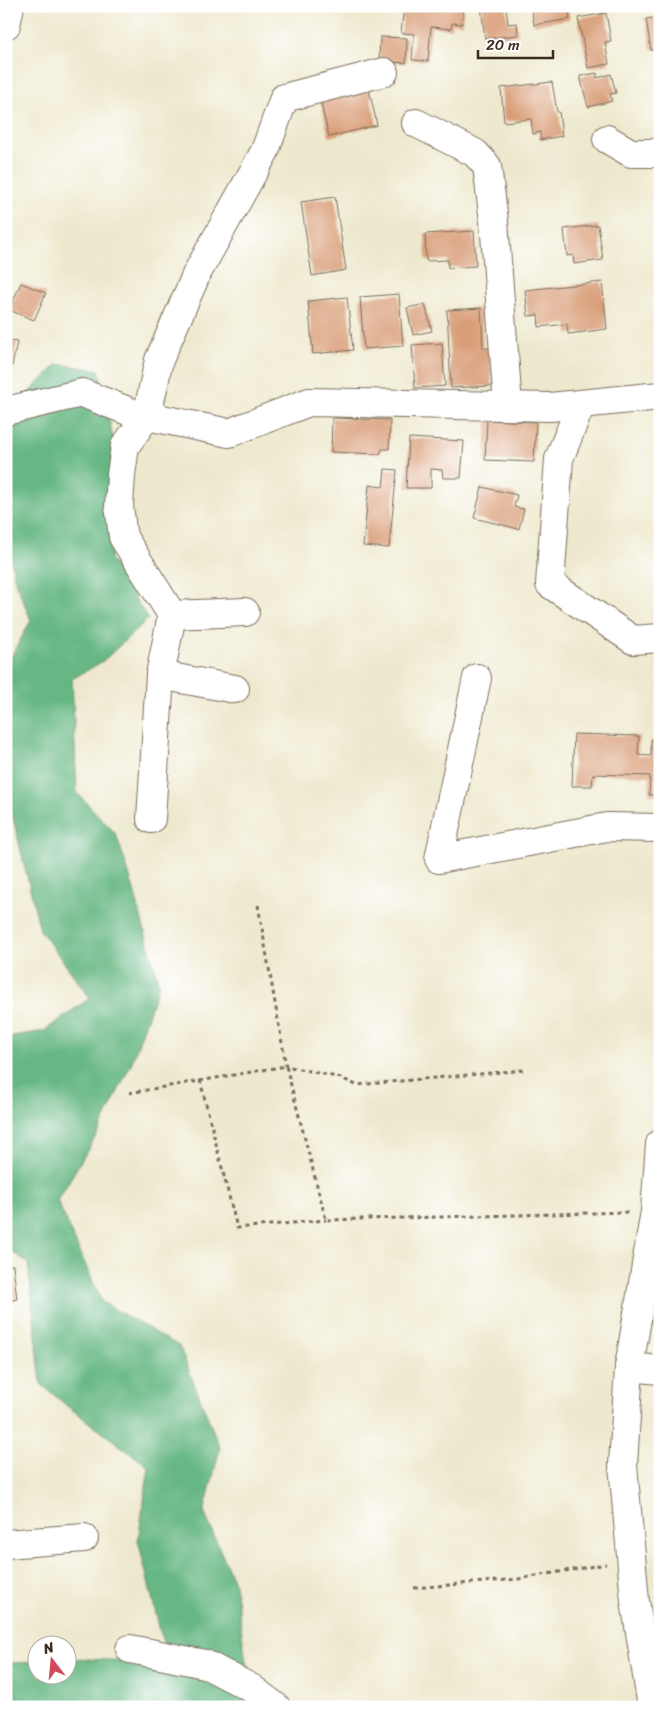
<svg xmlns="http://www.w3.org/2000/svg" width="666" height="1713" font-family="Sriracha,sans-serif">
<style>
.forest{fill:#66b783;stroke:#507050}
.building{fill:#d99e78}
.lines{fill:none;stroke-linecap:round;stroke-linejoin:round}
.minor-casing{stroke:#7a6d5c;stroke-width:30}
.path{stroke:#7a6d5c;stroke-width:3;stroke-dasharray:4 4;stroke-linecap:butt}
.minor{stroke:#fff;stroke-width:28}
</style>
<rect width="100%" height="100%" fill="#fff"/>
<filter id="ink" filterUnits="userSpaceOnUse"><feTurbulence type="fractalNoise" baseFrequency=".02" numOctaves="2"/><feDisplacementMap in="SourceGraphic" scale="10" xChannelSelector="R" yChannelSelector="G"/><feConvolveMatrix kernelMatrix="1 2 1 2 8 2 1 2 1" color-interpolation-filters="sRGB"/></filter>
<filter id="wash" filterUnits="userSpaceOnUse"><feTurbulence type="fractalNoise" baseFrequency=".0096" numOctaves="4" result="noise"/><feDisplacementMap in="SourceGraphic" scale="20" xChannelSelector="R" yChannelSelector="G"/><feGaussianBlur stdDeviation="1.12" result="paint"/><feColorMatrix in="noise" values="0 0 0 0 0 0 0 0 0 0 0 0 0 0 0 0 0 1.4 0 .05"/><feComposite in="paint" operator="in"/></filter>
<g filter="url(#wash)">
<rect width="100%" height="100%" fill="#eee9ce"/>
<path class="forest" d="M58,364L99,370L118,464L110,559L148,619L103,661L72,679L77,793L116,834L131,880L159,984L132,1062L99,1131L57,1201L102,1302L179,1346L220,1448L204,1512L235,1585L249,1682L259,1707H6V1663L37,1662L38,1676H68V1660L87,1659L202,1664L164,1647L138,1540L149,1467L67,1406L41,1384L28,1263L6,1247V1044L13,1036L44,1031L90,998L40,930L6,789V666L31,620L16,584L6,538L9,412Z"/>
<g id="blocks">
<g class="building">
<path d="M404,6H464L462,24L452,23L451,29L431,27L428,61L412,60L414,34L401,33Z"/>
<path d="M481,6H506L508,24L517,23L518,35L485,39Z"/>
<path d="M531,6H568L570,19L534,25Z"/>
<path d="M606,13L611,41L605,42L609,64L588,68L578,18Z"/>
<path d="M660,17V49L651,50L646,19Z"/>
<path d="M380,37L407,38L406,63L379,61Z"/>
<path d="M597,73V78L611,74L616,93L610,94L612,101L588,107L580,76Z"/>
<path d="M552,82L557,112H559L562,136L540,140V132L533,134L531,119L504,122L501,88Z"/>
<path d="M369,89L377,125L329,137L320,100Z"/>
<path d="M335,197L346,270L312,276L301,202Z"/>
<path d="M598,225L603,260L574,264L573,255L567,256L564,229Z"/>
<path d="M474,231L476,266L448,268V260L426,261L425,234Z"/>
<path d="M602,282L607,329L568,334L567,324L539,327L538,315L528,316L525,290Z"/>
<path d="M21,283L46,293L34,320L9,310Z"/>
<path d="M399,294L403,346L364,349L360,297Z"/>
<path d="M347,297L353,350L313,354L308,301Z"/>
<path d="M425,304L432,331L413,335L407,308Z"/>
<path d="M481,308L483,348H490L492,386L451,388L447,310Z"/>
<path d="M6,340L17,342L12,366L6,365Z"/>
<path d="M442,343L445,386L415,388L412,345Z"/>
<path d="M332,418L390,420L389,449H382L380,454L331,452Z"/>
<path d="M487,420L536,422L534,462L485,460Z"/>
<path d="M409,438L464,441L461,478H443L442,470L431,469V488H406Z"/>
<path d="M385,469L397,470L389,548L363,546L369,485L383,487Z"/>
<path d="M482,487L517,495L514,507L524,509L519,529L474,518Z"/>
<path d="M574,734L639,736L638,755L651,756V740H660V795H649L650,776L593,774L592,786H572Z"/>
<path d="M13,1265L17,1299L6,1302V1266Z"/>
<path d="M6,1336H9V1378L6,1377Z"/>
</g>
</g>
</g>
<g filter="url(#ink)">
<use href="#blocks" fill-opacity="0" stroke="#7a6d5c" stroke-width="1"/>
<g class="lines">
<defs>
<g id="minor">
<path d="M6,25L10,6"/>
<path d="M416,123L475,153L487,166L494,221L508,406"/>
<path d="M607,139L631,153H660"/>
<path d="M581,404L559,459L550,584L633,640L660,638"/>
<path d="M6,411L82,393L133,413L229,433L309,402L550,407L660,396"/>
<path d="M172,615L245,612"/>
<path d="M160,675L235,689"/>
<path d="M477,678L439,859L607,827L660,828"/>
<path d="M151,819L160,675L172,615L123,537L119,506L121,475L125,446L147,416L159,360L197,273L265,151L284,98L384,72"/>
<path d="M629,1367L660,1370"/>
<path d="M6,1544L84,1538"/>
<path d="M130,1649L205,1664L251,1688L276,1707"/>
<path d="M652,1707L635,1601L623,1465L629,1367L655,1211L660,1144"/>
</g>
</defs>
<use href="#minor" class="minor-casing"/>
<g class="path">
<path d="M258,905L286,1066L341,1078L356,1085L524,1070"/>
<path d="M200,1080L237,1228L326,1220"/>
<path d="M129,1093L286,1066L326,1220L629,1212"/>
<path d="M414,1588L518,1579L606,1564"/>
</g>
<use href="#minor" class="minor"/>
</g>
</g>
<rect width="666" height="1713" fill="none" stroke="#fff" stroke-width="25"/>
<g transform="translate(52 1660) rotate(344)"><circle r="24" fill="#ffffff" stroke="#b1aaa5"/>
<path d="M0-4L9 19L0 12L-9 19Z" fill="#d1495b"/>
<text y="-8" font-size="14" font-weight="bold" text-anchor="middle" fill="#3b2a1e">N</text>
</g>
<path d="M478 50v8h75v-8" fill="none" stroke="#3b2a1e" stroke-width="2.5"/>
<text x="486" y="50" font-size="15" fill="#3b2a1e" stroke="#ffffff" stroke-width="4" paint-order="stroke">20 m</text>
</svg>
